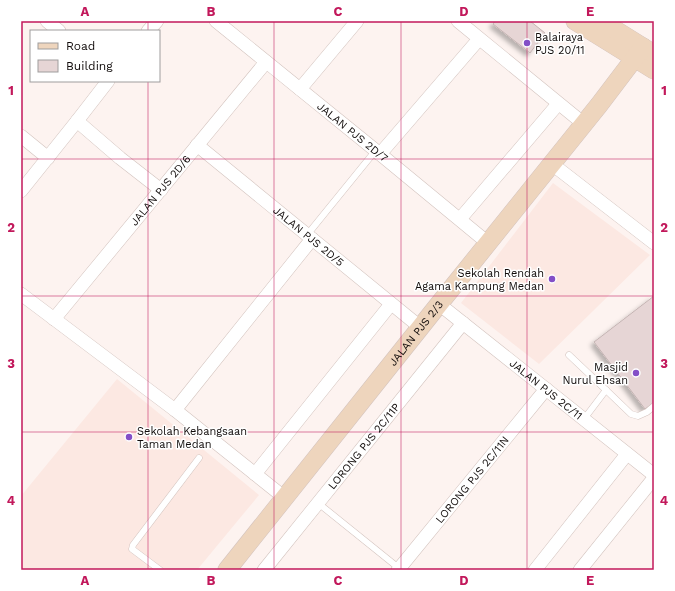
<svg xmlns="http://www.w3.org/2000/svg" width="675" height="591" font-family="'Work Sans',sans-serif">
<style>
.built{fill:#fce8e2}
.building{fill:#e6d5d5;stroke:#c4b4b3;filter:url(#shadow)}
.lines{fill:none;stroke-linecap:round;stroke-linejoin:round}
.lane-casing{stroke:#d3c3be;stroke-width:7}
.street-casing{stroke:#d3c3be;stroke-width:14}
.secondary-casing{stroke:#d3c3be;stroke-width:19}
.lane{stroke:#fff;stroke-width:6}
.street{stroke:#fff;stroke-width:13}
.secondary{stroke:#eed5bd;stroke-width:18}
.grid{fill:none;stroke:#c2185b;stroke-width:1;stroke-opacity:0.55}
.poi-dot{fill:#834fc7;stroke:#fff;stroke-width:1.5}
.labels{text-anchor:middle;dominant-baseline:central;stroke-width:3;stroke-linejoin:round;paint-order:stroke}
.poi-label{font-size:11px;fill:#100b0a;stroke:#fff;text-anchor:start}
.street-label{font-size:11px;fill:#100b0a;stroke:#fff}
.neatline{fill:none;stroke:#c2185b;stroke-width:1.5}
.grid-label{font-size:13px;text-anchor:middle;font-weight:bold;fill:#c2185b}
</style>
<defs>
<filter id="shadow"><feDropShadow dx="-3.5" dy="3.5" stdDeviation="2" flood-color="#0004"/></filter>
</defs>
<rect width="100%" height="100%" fill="#fdf3f0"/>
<g class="built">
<path d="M553,183L650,255L539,364L461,303Z"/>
<path d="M117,379L259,495L197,570H21V496Z"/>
</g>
<g class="building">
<path d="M495,21H530L545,33L530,53L493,24Z"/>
<path d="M654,296V403L645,409L594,342Z"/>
</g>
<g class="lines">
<defs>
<g id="lane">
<path d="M307,235L376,150"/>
<path d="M569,355L606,390L631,414L638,416L647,412L654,406"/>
<path d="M584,419L606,390"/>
<path d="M318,503L400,569"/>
<path d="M160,570L132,549L133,545L199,458"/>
</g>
<g id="street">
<path d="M47,21L59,31"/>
<path id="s1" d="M216,21L380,154L488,243"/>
<path d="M458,21L584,124"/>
<path d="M148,31L157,21"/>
<path d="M300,89L357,21"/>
<path d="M77,121L120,158L161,190"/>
<path d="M21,136L48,158"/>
<path id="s2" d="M197,145L420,327"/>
<path d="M380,154L479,39"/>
<path d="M552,164L654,243"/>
<path d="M21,191L77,121L108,81"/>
<path d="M460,219L558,104"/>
<path d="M21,294L175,410L285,498"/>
<path id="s3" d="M439,304L654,475"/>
<path id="s4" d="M54,319L266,62"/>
<path d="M175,410L312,239"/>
<path d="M255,474L391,304"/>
<path id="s5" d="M264,570L463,323"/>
<path id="s6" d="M398,570L546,389"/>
<path d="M535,570L627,454"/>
<path d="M580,570L654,478"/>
</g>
<g id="secondary">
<path d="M575,21L654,70"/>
<path d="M601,21L654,54"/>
<path id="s7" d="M227,570L439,304L599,105L643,47"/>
</g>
</defs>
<use href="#lane" class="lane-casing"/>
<use href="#street" class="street-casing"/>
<use href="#secondary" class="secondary-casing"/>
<use href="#lane" class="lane"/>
<use href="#street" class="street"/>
<use href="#secondary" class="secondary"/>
</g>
<path class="grid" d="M148,21V31M274,21V570M401,21V570M527,21V570M148,81V570M21,159H654M21,296H654M21,432H654"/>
<g class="poi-dot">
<circle cx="527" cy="43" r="4"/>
<circle cx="552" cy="279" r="4"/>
<circle cx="636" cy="373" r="4"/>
<circle cx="129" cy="437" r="4"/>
</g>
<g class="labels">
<g class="poi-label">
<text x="535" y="37">Balairaya<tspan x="535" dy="13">PJS 20/11</tspan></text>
<text x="544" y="273" text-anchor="end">Sekolah Rendah<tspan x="544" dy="13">Agama Kampung Medan</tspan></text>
<text x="628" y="367" text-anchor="end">Masjid<tspan x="628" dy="13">Nurul Ehsan</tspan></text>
<text x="137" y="431">Sekolah Kebangsaan<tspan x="137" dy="13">Taman Medan</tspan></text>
</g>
<g class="street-label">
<text stroke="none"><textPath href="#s1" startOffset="176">JALAN PJS 2D/7</textPath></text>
<text stroke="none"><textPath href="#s4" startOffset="167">JALAN PJS 2D/6</textPath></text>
<text stroke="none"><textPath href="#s2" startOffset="144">JALAN PJS 2D/5</textPath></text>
<text stroke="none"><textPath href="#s7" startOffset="303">JALAN PJS 2/3</textPath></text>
<text stroke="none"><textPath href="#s3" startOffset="137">JALAN PJS 2C/11</textPath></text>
<text stroke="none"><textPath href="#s5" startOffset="159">LORONG PJS 2C/11P</textPath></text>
<text stroke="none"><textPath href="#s6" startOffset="117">LORONG PJS 2C/11N</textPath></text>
</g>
</g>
<rect width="675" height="591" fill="none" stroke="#ffffff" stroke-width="44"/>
<rect x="30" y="30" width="130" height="52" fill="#ffffff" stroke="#9f9d9d"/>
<rect x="38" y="43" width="20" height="6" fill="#eed5bd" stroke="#9f9d9d"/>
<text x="66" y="50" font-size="12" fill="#100b0a">Road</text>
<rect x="38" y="60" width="20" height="12" fill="#e6d5d5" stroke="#9f9d9d"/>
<text x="66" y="70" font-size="12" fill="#100b0a">Building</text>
<rect x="22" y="22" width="631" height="547" class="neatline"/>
<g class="grid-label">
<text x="85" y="16">A</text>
<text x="211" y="16">B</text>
<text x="338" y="16">C</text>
<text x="464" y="16">D</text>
<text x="590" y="16">E</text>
<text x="11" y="95">1</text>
<text x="664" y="95">1</text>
<text x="11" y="232">2</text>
<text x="664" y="232">2</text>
<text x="11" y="368">3</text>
<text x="664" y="368">3</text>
<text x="11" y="505">4</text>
<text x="664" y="505">4</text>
<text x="85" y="585">A</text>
<text x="211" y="585">B</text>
<text x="338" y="585">C</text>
<text x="464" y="585">D</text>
<text x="590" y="585">E</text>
</g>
</svg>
